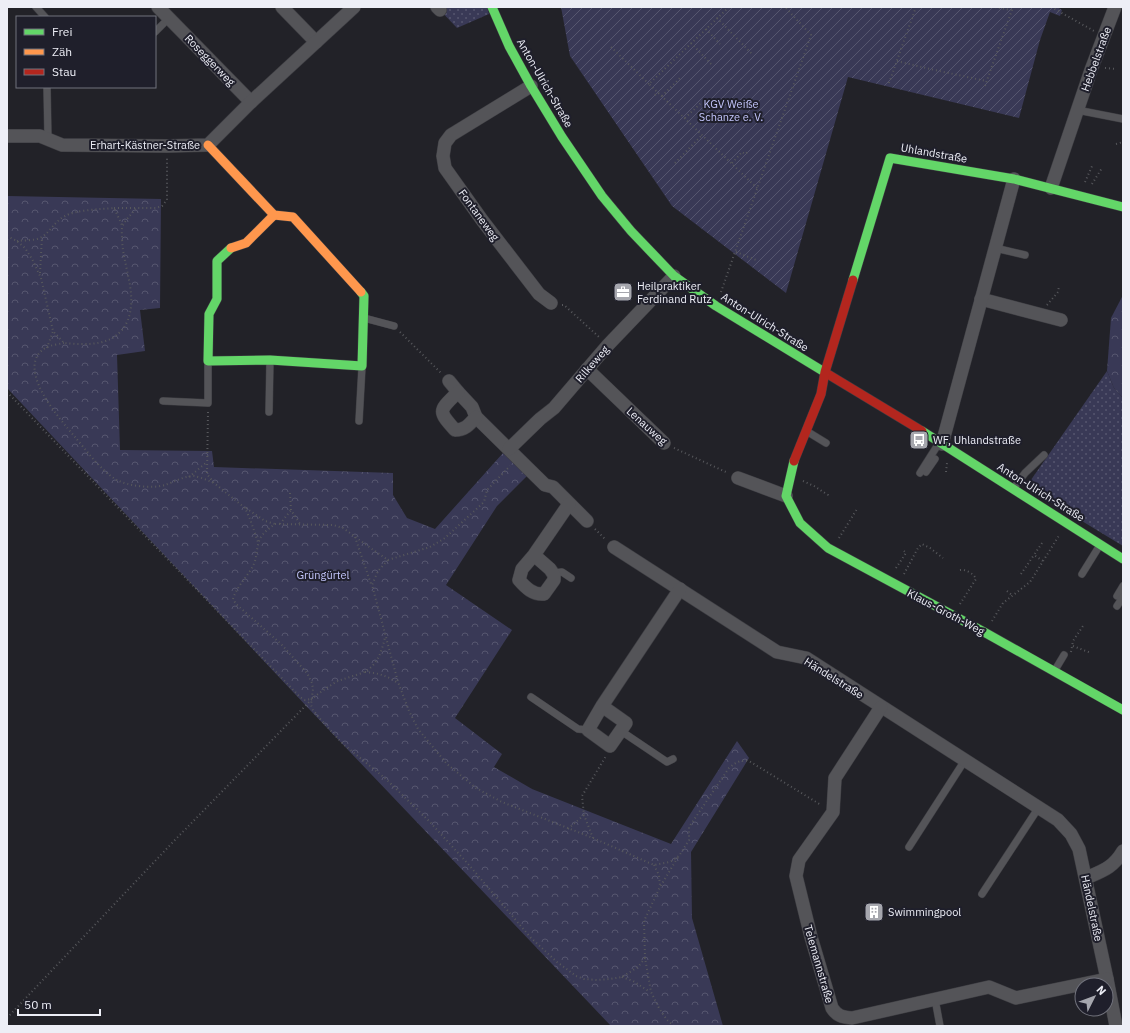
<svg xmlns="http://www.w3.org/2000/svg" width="1130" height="1033" font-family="'IBM Plex Sans',sans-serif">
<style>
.grass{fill:url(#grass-dots)}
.forest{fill:url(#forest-crowns)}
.garden{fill:url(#garden-furrows)}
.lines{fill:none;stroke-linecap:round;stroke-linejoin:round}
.lane-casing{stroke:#3d3d42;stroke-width:8}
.street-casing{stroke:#3d3d42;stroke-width:14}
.fast-casing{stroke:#3d3d42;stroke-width:10}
.slow-casing{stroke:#3d3d42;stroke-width:10}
.jam-casing{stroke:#3d3d42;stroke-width:10}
.path{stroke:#57585c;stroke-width:2;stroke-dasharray:1 3;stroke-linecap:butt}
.lane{stroke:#545458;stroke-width:7}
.street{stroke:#545458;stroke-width:13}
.fast{stroke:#63d668;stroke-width:9}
.slow{stroke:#ff974d;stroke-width:9}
.jam{stroke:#b3261e;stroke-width:9}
.labels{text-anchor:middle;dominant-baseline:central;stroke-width:4;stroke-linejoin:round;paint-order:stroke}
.street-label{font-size:11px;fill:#edeef6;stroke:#1f1f2b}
.park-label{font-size:11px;fill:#c3c5fb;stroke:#1f1f2b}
.poi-label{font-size:11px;fill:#edeef6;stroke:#1f1f2b;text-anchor:start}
</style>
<defs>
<pattern id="grass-dots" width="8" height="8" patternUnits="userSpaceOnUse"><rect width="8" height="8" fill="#393956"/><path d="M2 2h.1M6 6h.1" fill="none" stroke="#56566f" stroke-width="1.8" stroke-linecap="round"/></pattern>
<pattern id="forest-crowns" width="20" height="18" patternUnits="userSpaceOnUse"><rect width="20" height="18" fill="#393956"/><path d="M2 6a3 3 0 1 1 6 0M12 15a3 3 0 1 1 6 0" fill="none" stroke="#56566f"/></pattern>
<pattern id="garden-furrows" width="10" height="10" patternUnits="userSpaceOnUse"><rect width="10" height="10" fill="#393956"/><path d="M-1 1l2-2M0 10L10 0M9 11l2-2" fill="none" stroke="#56566f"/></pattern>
</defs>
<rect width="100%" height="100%" fill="#222228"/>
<g class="grass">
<path d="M437,7H487L489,14L457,28Z"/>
<path d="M1107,371L1114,388L1123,398V546L1026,487Z"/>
</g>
<g class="forest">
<path d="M7,196L161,199L160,308L140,310L145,351L117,355L120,450L212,451L214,467L393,473V495L407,518L435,529L503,453L527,476L497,506L446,585L512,630L455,718L502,754L494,767L532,789L671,844L737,741L749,758L691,852L692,918L723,1026H611L310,710L7,388Z"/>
<path d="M1123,295V398L1114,388L1107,371L1111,318Z"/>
</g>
<path class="garden" d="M561,7H1057L1062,10L1060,16L1050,12L1040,40L1019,118L848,77L786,293L672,206L570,56Z"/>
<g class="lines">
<defs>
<g id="lane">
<path d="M36,7L45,17"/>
<path d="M155,32L169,18"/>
<path d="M47,87L48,139"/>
<path d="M1077,110L1123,119"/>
<path d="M995,248L1025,255"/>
<path d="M364,318L394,326"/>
<path d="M163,401L208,403V362"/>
<path d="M269,412L270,360"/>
<path d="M359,421L362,367"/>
<path d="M808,432L826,443"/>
<path d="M926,472L935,459"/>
<path d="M920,473L939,443"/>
<path d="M1016,485L1025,473L1044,455"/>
<path d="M553,573L562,572L571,578"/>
<path d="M1082,574L1100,545"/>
<path d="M1117,596L1123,586"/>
<path d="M1117,606L1123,597"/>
<path d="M1055,670L1064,655"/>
<path d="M531,697L578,729L588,730"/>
<path d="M621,731L667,762L673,759"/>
<path d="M909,847L965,760"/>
<path d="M982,894L1039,807"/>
<path d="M935,999L940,1026"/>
</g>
<g id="street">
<path d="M158,7L251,102"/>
<path d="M282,7L316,42"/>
<path d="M437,7L440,10"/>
<path d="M531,86L451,135L445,143L443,156L445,168L482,220L539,294L551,303"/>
<path d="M7,136H40L62,145L167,146L208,145L251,102L354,7"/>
<path d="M1051,188L1091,70L1115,7"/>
<path d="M981,299L1061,320"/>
<path d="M587,369L664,443"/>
<path d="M449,381L458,392L472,407L476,417L545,485L553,487L587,521"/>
<path d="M458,392C439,411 437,410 455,430C465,430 469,425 476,417"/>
<path d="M942,444L1014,179"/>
<path d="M509,449L540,419L554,408L608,345L674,276"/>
<path d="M738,478L786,496"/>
<path d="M614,547L777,652L806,658L1058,820L1071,834L1079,849L1107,979L1116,1026"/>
<path d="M534,555L550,569L554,575V580L544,594C533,595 526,588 519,580L522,569L534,555L569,504"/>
<path d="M602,706L626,723L610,746L588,730L602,706L680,589"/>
<path d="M881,707L835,778L833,812L799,860L796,876L811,937L832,1008C837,1016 842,1017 852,1018L989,987L1016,998L1107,979"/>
<path d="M1086,878C1102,871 1113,868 1123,851"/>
</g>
<g id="fast">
<path d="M492,7L509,46L531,86L562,137L602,196L631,231L674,276L716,306L826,373"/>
<path d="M231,248L217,261V299L209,314L208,361L270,360L362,366L364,296L361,292"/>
<path d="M853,280L890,158L1014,179L1123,207"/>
<path d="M922,431L1123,559"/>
<path d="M794,461L786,496L800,523L828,548L984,632L1123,710"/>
</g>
<g id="slow">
<path d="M208,145L274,215L293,217L361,292"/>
<path d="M231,248L246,243L274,215"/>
</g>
<g id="jam">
<path d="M826,373L922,431"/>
<path d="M794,461L821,394L825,372L853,280"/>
</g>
</defs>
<use href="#lane" class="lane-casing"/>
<use href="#street" class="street-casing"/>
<use href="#fast" class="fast-casing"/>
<use href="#slow" class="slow-casing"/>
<use href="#jam" class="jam-casing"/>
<g class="path">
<path d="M729,7L649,84L757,188"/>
<path d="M995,7L1011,10"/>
<path d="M1051,7L1094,31"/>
<path d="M717,18L752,54"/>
<path d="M706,29L720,44"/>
<path d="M691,43L712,65"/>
<path d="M611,47L649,84"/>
<path d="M897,61L930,69L986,81"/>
<path d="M1105,68L1117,69"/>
<path d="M889,83L916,7"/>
<path d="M985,86L1013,7"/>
<path d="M655,95L658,92"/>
<path d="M662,96L681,77"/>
<path d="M685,118L701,103"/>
<path d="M1116,144L1123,142"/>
<path d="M675,163L702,135"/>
<path d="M732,163L742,152L745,154L749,151"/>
<path d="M1085,182L1093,164"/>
<path d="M1092,184L1102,168"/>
<path d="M114,208H136"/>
<path d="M7,236L17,241L25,248L32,259L41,278L53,331L64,343C87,345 115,347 127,322C139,295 122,265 122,237C122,234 121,229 123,225C126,219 132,214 136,208H156L162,206L167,200V157"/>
<path d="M17,241C25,240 35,241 42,237C51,231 55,221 65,216C75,210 102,209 114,208L122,225"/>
<path d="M736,252L756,260"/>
<path d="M40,273L42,237"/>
<path d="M721,292L811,35L785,7"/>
<path d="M562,305H564L599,337"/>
<path d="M1047,305L1058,292L1059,286"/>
<path d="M400,332L441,373"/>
<path d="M64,343C59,344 52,345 47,347C12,366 60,419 75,437C86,450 102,472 117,480C128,486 152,489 165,485C174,482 184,476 194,476C200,477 207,480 214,483"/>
<path d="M47,348L53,331"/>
<path d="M7,392L300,697L305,700L311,699"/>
<path d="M208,412L207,474L214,483L245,508L250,519L258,542"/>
<path d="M674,448L728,473"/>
<path d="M946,472L947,463"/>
<path d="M189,477L207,462"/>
<path d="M803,481L814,486L828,495V496"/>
<path d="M290,493L291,510L300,524"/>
<path d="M246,508L265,521L275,524"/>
<path d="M280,524L291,510"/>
<path d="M595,529L606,540"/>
<path d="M355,537L371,584"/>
<path d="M839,538L857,509"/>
<path d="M1042,543L1034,555L1043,561"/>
<path d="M388,560L430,547L445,538L484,502L487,490L510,466"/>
<path d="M896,568L906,553L904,551"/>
<path d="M960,570C966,569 974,574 976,579L960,604"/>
<path d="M904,574L918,548L922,544L930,548L943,558"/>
<path d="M1021,574L1034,555"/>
<path d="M1007,591L1013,596"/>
<path d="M992,621L1003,603L1030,582L1060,534"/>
<path d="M1073,646L1091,653"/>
<path d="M1071,652L1073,641L1083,626"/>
<path d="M365,672C377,673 386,675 396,682"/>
<path d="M568,829L584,815"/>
<path d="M593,838L584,815L582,796L606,756"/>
<path d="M654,865L659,875L660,886"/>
<path d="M645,958L638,967L622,977L610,979L597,980L584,979L576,976L557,962L531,938L469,865L429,821L386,779L343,744L321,720L313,710L311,705L313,689L312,683L307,673L281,644L236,604L233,599C237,585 250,575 255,561C257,553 257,544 261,537C265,531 270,528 275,524L333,525L343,528L372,549L388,560L378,571L372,585L398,682L409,711L418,729L447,764L476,788L502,802L593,838L654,865L670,862L679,856L689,840V827L729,768C736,762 740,760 749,761L821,805"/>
<path d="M622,977L633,981L650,992"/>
<path d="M7,1018L173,842L312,699C320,692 329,686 338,681C346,678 354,676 362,673C377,667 382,651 385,637"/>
<path d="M674,1026L667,1020L659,1008L651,992L645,958L644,921L660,887L678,857"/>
</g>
<use href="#lane" class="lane"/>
<use href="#street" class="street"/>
<use href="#fast" class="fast"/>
<use href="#slow" class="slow"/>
<use href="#jam" class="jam"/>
</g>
<defs>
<symbol id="office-square" viewBox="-11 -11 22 22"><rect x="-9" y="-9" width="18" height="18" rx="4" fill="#a6a7ae" stroke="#1f1f2b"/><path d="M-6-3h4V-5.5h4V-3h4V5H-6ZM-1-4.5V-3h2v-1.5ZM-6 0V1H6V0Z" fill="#fff"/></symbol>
<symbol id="bus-square" viewBox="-11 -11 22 22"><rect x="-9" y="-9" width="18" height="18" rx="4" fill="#a6a7ae" stroke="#1f1f2b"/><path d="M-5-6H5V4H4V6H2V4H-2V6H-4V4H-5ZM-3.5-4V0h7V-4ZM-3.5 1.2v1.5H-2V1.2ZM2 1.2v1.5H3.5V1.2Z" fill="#fff"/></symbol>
<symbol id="building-square" viewBox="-11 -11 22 22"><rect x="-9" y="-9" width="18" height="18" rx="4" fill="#a6a7ae" stroke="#1f1f2b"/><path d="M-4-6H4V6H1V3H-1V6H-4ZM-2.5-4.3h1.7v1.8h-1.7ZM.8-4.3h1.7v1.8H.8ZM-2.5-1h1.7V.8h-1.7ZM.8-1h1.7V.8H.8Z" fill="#fff"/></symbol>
</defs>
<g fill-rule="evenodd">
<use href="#office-square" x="612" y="281" width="22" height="22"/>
<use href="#bus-square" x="908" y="429" width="22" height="22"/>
<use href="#building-square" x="863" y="901" width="22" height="22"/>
</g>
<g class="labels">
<g class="street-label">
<text transform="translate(1096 59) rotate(-70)">Hebbelstraße</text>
<text transform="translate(210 60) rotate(46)">Roseggerweg</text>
<text transform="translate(545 83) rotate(60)">Anton-Ulrich-Straße</text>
<text x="145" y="145">Erhart-Kästner-Straße</text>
<text transform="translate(934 153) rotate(10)">Uhlandstraße</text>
<text transform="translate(479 215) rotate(54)">Fontaneweg</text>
<text transform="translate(765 322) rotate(32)">Anton-Ulrich-Straße</text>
<text transform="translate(592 364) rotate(-49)">Rilkeweg</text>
<text transform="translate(647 426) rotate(42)">Lenauweg</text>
<text transform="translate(1041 492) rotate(32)">Anton-Ulrich-Straße</text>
<text transform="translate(946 612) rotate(28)">Klaus-Groth-Weg</text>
<text transform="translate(834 678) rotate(32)">Händelstraße</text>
<text transform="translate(1092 908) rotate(78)">Händelstraße</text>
<text transform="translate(819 964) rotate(74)">Telemannstraße</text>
</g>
<g class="park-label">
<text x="731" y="104">KGV Weiße<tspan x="731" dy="13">Schanze e. V.</tspan></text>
<text x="323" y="575">Grüngürtel</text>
</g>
<g class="poi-label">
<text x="637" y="286">Heilpraktiker<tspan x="637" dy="13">Ferdinand Rutz</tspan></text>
<text x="933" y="440">WF, Uhlandstraße</text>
<text x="888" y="912">Swimmingpool</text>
</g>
</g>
<rect width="1130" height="1033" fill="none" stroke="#edeef6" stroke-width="16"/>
<rect x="16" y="16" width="140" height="72" fill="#1f1f2b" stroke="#71727c"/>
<rect x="24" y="29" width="20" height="6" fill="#63d668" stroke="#71727c"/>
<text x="52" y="36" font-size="12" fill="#edeef6">Frei</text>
<rect x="24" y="49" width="20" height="6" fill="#ff974d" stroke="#71727c"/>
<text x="52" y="56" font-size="12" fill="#edeef6">Zäh</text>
<rect x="24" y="69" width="20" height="6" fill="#b3261e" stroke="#71727c"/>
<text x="52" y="76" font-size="12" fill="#edeef6">Stau</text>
<g transform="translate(1094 997) rotate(48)"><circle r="19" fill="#1f1f2b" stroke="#71727c"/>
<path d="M0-3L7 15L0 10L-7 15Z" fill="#a6a7ae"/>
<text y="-6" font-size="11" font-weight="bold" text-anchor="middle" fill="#edeef6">N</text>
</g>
<path d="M18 1009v6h82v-6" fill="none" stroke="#edeef6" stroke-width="2"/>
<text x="24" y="1009" font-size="12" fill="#edeef6" stroke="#1f1f2b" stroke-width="3" paint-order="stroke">50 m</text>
</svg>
